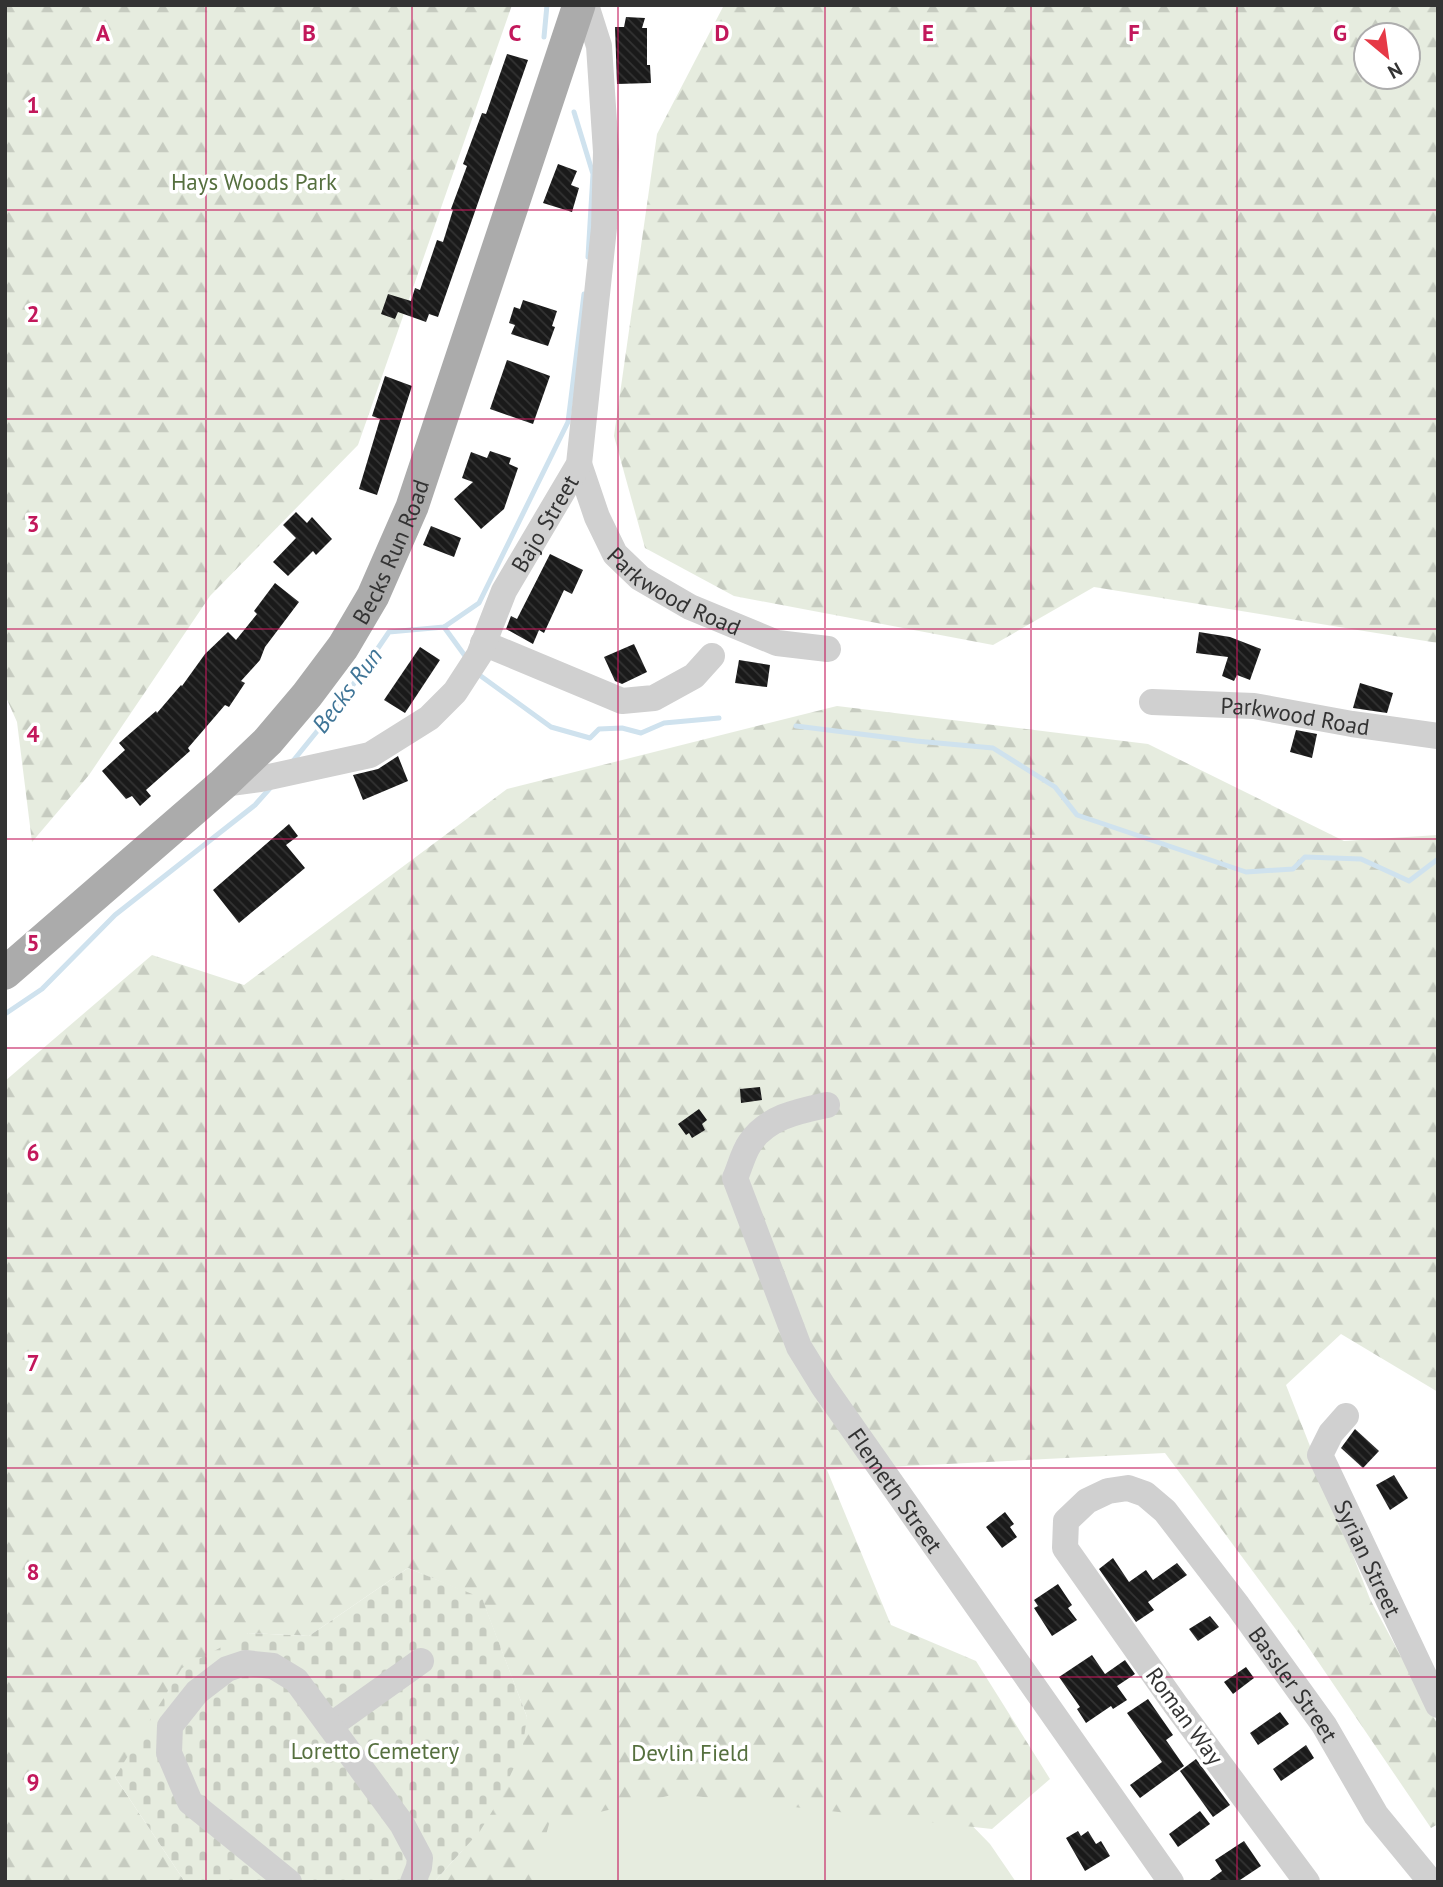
<svg xmlns="http://www.w3.org/2000/svg" width="1443" height="1887" font-family="'PT Sans',sans-serif">
<style>
.green{fill:#e6ecdf}
.forest{fill:url(#forest-firs);fill-rule:evenodd}
.cemetery{fill:url(#cemetery-stones)}
.lines{fill:none;stroke-linecap:round;stroke-linejoin:round}
.stream{stroke:#cfe2ee;stroke-width:5}
.building{fill:url(#building-back-hatch)}
.minor{stroke:#d0d0d0;stroke-width:26}
.major{stroke:#ababab;stroke-width:33}
.grid{fill:none;stroke:#c2185b;stroke-width:2;stroke-opacity:0.55}
.labels{text-anchor:middle;dominant-baseline:central;stroke-width:7;stroke-linejoin:round;paint-order:stroke}
.park-label{font-size:23px;fill:#56703f;stroke:#fff}
.street-label{font-size:23px;fill:#333;stroke:#fff}
.water-label{font-size:24px;font-style:italic;fill:#3f7597;stroke:#fff}
.grid-label{font-size:23px;text-anchor:middle;font-weight:bold;fill:#c2185b;stroke:#fff;stroke-width:7;stroke-linejoin:round;paint-order:stroke}
</style>
<defs>
<pattern id="forest-firs" width="22" height="20" patternUnits="userSpaceOnUse" patternTransform="scale(1.75)"><rect width="22" height="20" fill="#e6ecdf"/><path d="M5 1l3.5 6h-7zM16 11l3.5 6h-7z" fill="#c6cbc0"/></pattern>
<pattern id="cemetery-stones" width="16" height="16" patternUnits="userSpaceOnUse" patternTransform="scale(1.75)"><rect width="16" height="16" fill="#e6ecdf"/><path d="M2 7V4a2 2 0 0 1 4 0v3zM10 15v-3a2 2 0 0 1 4 0v3z" fill="#c6cbc0"/></pattern>
<pattern id="building-back-hatch" width="6" height="6" patternUnits="userSpaceOnUse" patternTransform="scale(1.75)"><rect width="6" height="6" fill="#1a1a1a"/><path d="M-1 5l2 2M0 0l6 6M5-1l2 2" fill="none" stroke="#333"/></pattern>
</defs>
<rect width="100%" height="100%" fill="#fff"/>
<path class="green" d="M658,1558L770,1618L990,1844L1016,1882H492L458,1857Z"/>
<g class="forest">
<path d="M5,5H512L358,445L210,596L89,775L32,842L17,722L5,695Z"/>
<path d="M724,5H1438V643L1094,587L993,645L734,596L645,548L614,436L657,134ZM1366,35H1408V77H1366Z"/>
<path d="M837,706L1148,744L1344,841L1438,835V1392L1341,1334L1286,1385L1370,1599L1438,1725V1824L1431,1828L1300,1635L1165,1453L827,1470L891,1625L976,1661L1050,1779L992,1829L676,1794L549,1824L533,1882H434L480,1831L527,1717L482,1599L408,1568L309,1636L248,1633L115,1777L185,1882H5V1081L152,955L244,985L507,789Z"/>
</g>
<path class="cemetery" d="M408,1568L482,1598L527,1717L522,1751L496,1805L480,1831L434,1882H185L115,1777L182,1668L248,1633L309,1636Z"/>
<g class="lines">
<g class="stream">
<path d="M544,37L547,5"/>
<path d="M574,112L593,174L588,257"/>
<path d="M444,627L468,660"/>
<path d="M478,674L551,727L590,738L599,729L622,728L641,733L664,723L719,718"/>
<path d="M796,726L916,741L993,748L1055,787L1077,815L1246,872L1293,869L1305,857L1361,859L1409,881L1438,859"/>
<path d="M293,761L344,698L389,632L444,627L479,603L568,422L584,294"/>
<path d="M5,1014L42,989L115,915L255,805L271,787"/>
</g>
</g>
<g class="building">
<path d="M626,17L645,18L642,28H647V65H650L651,83L617,84L615,27H624Z"/>
<path d="M507,54L528,60L438,317L429,314L426,322L398,312L395,319L381,314L388,294L411,301L415,288L420,290L437,240L443,242L453,210L451,209L467,166L463,164L482,113L486,114Z"/>
<path d="M558,164L577,171L571,185L579,188L572,212L543,203Z"/>
<path d="M523,300L557,311L552,326L555,327L548,346L511,334L515,325L509,323L514,307L520,309Z"/>
<path d="M507,360L550,376L533,424L490,409Z"/>
<path d="M385,376L412,386L377,495L359,489L380,419L372,416Z"/>
<path d="M490,451L511,458L509,464L518,468L504,509L481,529L454,499L473,482L462,478L471,452L487,458Z"/>
<path d="M296,512L307,523L312,517L332,539L316,555L313,551L288,576L273,562L296,538L283,525Z"/>
<path d="M431,526L461,538L454,557L423,545Z"/>
<path d="M550,554L583,570L572,594L564,590L544,633L539,630L533,644L506,629L511,616L517,619Z"/>
<path d="M275,583L299,602L265,647L260,660L241,681L245,683L229,707L225,705L188,748L190,751L146,790L151,796L140,806L132,796L126,799L102,771L125,750L119,743L156,711L157,713L181,685L182,686L205,654L228,632L236,640L257,614L254,611Z"/>
<path d="M1199,632L1230,637L1261,649L1250,680L1237,675L1234,681L1222,676L1228,657L1196,653Z"/>
<path d="M634,644L647,672L622,684L615,681L604,657Z"/>
<path d="M420,647L440,660L405,713L384,700Z"/>
<path d="M739,660L770,665L767,687L735,683Z"/>
<path d="M1360,683L1393,693L1387,713L1353,708Z"/>
<path d="M1296,730L1317,734L1312,758L1290,752Z"/>
<path d="M398,756L408,781L363,800L353,775L378,769Z"/>
<path d="M289,824L298,836L286,845L305,868L239,923L213,890Z"/>
<path d="M760,1087L762,1100L741,1103L740,1089Z"/>
<path d="M699,1109L707,1120L702,1124L705,1130L692,1138L689,1133L686,1135L678,1124Z"/>
<path d="M1355,1429L1379,1451L1363,1468L1341,1448Z"/>
<path d="M1394,1475L1408,1498L1390,1510L1376,1485Z"/>
<path d="M1005,1512L1014,1524L1010,1527L1017,1537L1002,1548L986,1527Z"/>
<path d="M1113,1558L1129,1582L1146,1570L1153,1580L1177,1563L1187,1575L1148,1602L1154,1610L1136,1622L1099,1569Z"/>
<path d="M1058,1584L1072,1605L1068,1608L1077,1620L1052,1636L1034,1608L1038,1606L1034,1600Z"/>
<path d="M1210,1616L1219,1627L1198,1641L1189,1629Z"/>
<path d="M1092,1655L1105,1674L1125,1660L1135,1674L1117,1686L1127,1700L1113,1709L1111,1706L1086,1723L1077,1709L1080,1707L1059,1677Z"/>
<path d="M1246,1667L1254,1678L1233,1694L1224,1682Z"/>
<path d="M1148,1699L1173,1735L1166,1740L1184,1766L1140,1798L1130,1785L1162,1762L1127,1713Z"/>
<path d="M1280,1712L1289,1724L1258,1745L1250,1733Z"/>
<path d="M1306,1745L1314,1758L1281,1781L1273,1769Z"/>
<path d="M1196,1759L1230,1805L1213,1817L1180,1771Z"/>
<path d="M1200,1811L1210,1824L1178,1847L1169,1834Z"/>
<path d="M1078,1831L1081,1836L1088,1831L1096,1844L1101,1841L1110,1856L1085,1871L1066,1838Z"/>
<path d="M1244,1841L1261,1866L1237,1882H1207L1222,1871L1215,1860Z"/>
</g>
<g class="lines">
<g class="minor">
<path id="s1" d="M579,464L597,517L615,554L640,578L690,607L777,643L828,649"/>
<path d="M483,643L622,701L654,698L694,676L712,656"/>
<path id="s2" d="M1152,702L1254,706L1352,724L1438,736"/>
<path id="s3" d="M223,784L260,779L370,755L429,718L455,692L479,655L504,591L579,464L604,228L606,152L599,46L586,5"/>
<path id="s4" d="M827,1105C799,1111 767,1117 750,1143C743,1153 740,1167 735,1178L799,1347L823,1386L1171,1882"/>
<path id="s5" d="M1346,1416L1331,1433L1320,1455L1438,1705"/>
<path d="M330,1726L421,1661"/>
<path d="M289,1882L190,1802L169,1753L170,1726L197,1692L227,1669L245,1663L273,1666L296,1680L402,1824L420,1858L419,1867L413,1882"/>
<path id="s6" d="M1307,1882L1175,1704L1065,1548L1066,1521L1087,1501L1108,1491L1128,1488L1145,1494L1165,1511L1238,1606L1324,1725L1376,1815L1431,1882"/>
</g>
<path class="major" id="s7" d="M5,973L223,784L268,741L307,695L343,647L373,596L412,507L579,5"/>
</g>
<path class="grid" d="M206,5V1882M412,5V1882M618,5V1882M825,5V1882M1031,5V1882M1237,5V1882M5,210H1438M5,419H1438M5,629H1438M5,839H1438M5,1048H1438M5,1258H1438M5,1468H1438M5,1677H1438"/>
<g class="labels">
<g class="park-label">
<text x="254" y="181">Hays Woods Park</text>
<text x="375" y="1750">Loretto Cemetery</text>
<text x="690" y="1752">Devlin Field</text>
</g>
<g class="street-label">
<text stroke="none"><textPath href="#s3" startOffset="448">Bajo Street</textPath></text>
<text stroke="none"><textPath href="#s7" startOffset="578">Becks Run Road</textPath></text>
<text stroke="none"><textPath href="#s1" startOffset="168">Parkwood Road</textPath></text>
<text stroke="none"><textPath href="#s2" startOffset="144">Parkwood Road</textPath></text>
<text stroke="none"><textPath href="#s4" startOffset="480">Flemeth Street</textPath></text>
<text stroke="none"><textPath href="#s5" startOffset="161">Syrian Street</textPath></text>
<text stroke="none"><textPath href="#s6" startOffset="772">Bassler Street</textPath></text>
<text transform="translate(1185 1716) rotate(54)">Roman Way</text>
</g>
<g class="water-label">
<text transform="translate(347 690) rotate(-53)">Becks Run</text>
</g>
</g>
<g class="grid-label">
<text x="103" y="41">A</text>
<text x="309" y="41">B</text>
<text x="515" y="41">C</text>
<text x="722" y="41">D</text>
<text x="928" y="41">E</text>
<text x="1134" y="41">F</text>
<text x="1340" y="41">G</text>
<text x="33" y="113">1</text>
<text x="33" y="322">2</text>
<text x="33" y="532">3</text>
<text x="33" y="742">4</text>
<text x="33" y="951">5</text>
<text x="33" y="1161">6</text>
<text x="33" y="1371">7</text>
<text x="33" y="1580">8</text>
<text x="33" y="1790">9</text>
</g>
<rect width="1443" height="1887" fill="none" stroke="#333333" stroke-width="14"/>
<g transform="translate(1387 56) rotate(151)"><circle r="33" fill="#ffffff" stroke="#adadad" stroke-width="2"/>
<path d="M0-5L12 26L0 18L-12 26Z" fill="#e63946"/>
<text y="-10" font-size="19" font-weight="bold" text-anchor="middle" fill="#333333">N</text>
</g>
</svg>
